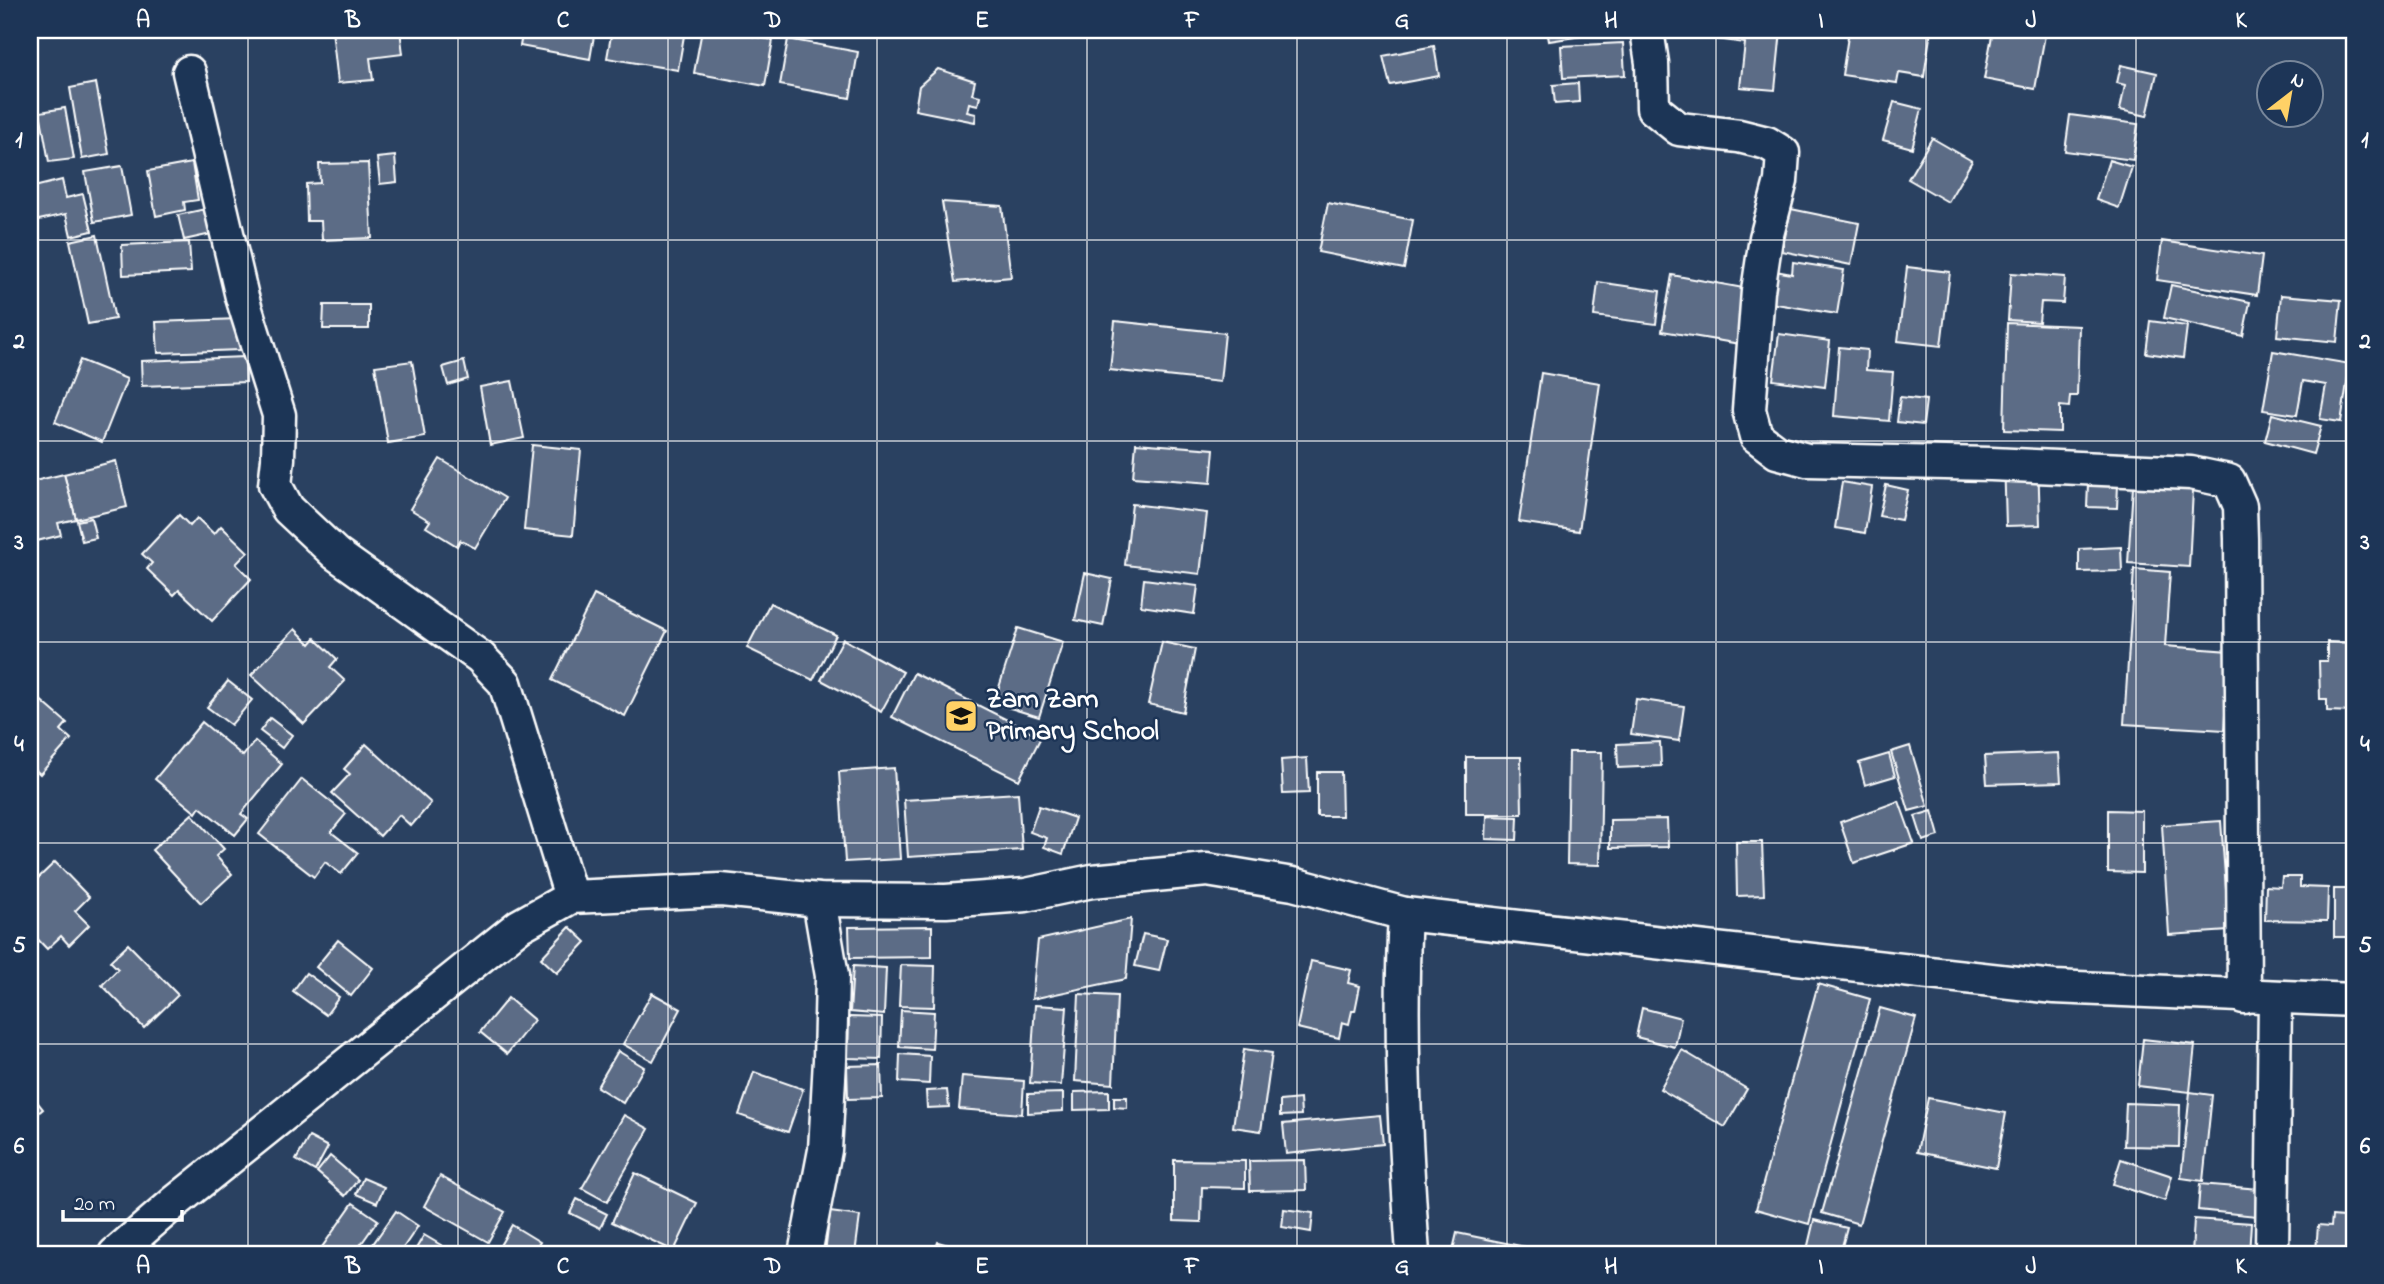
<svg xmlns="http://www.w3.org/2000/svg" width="2384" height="1284" font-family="'Indie Flower',sans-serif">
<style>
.building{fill:#5b6c86;stroke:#fff;stroke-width:2}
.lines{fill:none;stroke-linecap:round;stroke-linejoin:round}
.minor-casing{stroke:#fff;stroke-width:37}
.minor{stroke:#1d3557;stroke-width:32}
.grid{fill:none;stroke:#fff;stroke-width:2;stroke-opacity:0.55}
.labels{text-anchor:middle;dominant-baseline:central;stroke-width:5;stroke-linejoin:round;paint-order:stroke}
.poi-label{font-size:28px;font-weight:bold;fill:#fff;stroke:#1d3557;text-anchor:start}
.neatline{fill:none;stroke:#fff;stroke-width:2.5}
.grid-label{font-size:23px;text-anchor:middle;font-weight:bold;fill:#fff}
</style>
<rect width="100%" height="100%" fill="#2a4161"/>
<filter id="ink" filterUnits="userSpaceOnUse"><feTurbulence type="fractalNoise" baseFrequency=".0143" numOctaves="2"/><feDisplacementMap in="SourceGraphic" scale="14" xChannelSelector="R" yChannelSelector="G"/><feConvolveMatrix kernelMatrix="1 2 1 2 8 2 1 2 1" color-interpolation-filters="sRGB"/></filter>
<g filter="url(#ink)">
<g class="building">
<path d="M332,30H400L403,54L370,58L373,80L338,83Z"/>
<path d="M523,30H595L590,59L520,46Z"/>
<path d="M612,30H685L678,70L607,58Z"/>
<path d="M702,30H719L773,40L765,86L694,73Z"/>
<path d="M1547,30H1608V32L1549,41Z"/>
<path d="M1717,30H1781L1775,90L1740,87L1745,43L1716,39Z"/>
<path d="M1849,30H1931L1924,77L1899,73L1897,83L1842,75Z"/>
<path d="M1993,30H2046L2035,89L1984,79Z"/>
<path d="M788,39L858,52L850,98L780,85Z"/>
<path d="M1623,43L1625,75L1563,78L1561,46Z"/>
<path d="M1434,46L1439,76L1390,85L1383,56Z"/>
<path d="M2121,65L2157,73L2147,116L2120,110L2125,85L2117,83Z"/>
<path d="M938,69L975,81L972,94L980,96L978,105L969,103L967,112L976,114L975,122L915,110L919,86Z"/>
<path d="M96,83L109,154L82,159L70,88Z"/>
<path d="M1578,83L1579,102L1555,104L1553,85Z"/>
<path d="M1894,102L1922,109L1912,148L1883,140Z"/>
<path d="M65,108L74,159L49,162L40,112Z"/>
<path d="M2070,115L2138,124L2133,160L2065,151Z"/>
<path d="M1932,138L1972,161L1948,202L1908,179Z"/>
<path d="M395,156L397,182L380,184L377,158Z"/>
<path d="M2109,160L2132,167L2119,208L2096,200Z"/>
<path d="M192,163L198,200L184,202L185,210L156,216L148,171Z"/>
<path d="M368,163L372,238L322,240L321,221H307L306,184L320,183L319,164Z"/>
<path d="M122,166L131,215L94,222L85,172Z"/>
<path d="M62,180L66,198L83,194L92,231L71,236L66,214L30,222V188Z"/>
<path d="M942,202L1002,206L1011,277L955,282Z"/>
<path d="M1328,203L1413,220L1404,269L1318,252Z"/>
<path d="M210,208L216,233L184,240L178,215Z"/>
<path d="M1791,209L1859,223L1851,265L1782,251Z"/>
<path d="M97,235L115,319L88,324L70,241Z"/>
<path d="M2162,241L2262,256L2257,295L2157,280Z"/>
<path d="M189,242L191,272L123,275L122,245Z"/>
<path d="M1793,262L1844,270L1837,314L1770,303L1775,271L1792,274Z"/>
<path d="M1907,267L1950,272L1941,346L1898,341Z"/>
<path d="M2011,273L2065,277L2063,303L2041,302L2039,322L2008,320Z"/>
<path d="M1672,275L1749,289L1740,344L1662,331Z"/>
<path d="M1598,282L1660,291L1656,324L1594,316Z"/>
<path d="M2171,285L2250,302L2243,336L2164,318Z"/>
<path d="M2281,295L2341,300L2337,342L2277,336Z"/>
<path d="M324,305H369V329H323Z"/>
<path d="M239,319L240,350L158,353L156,322Z"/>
<path d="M1115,321L1225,333L1220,382L1110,370Z"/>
<path d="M2150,321L2187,326L2183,358L2146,353Z"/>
<path d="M2007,323L2079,326L2077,396H2070L2069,407L2060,406V432L2004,430Z"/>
<path d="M1779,334L1830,341L1825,387L1773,380Z"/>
<path d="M1839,347L1867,350L1866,370L1893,372L1889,421L1834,416Z"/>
<path d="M2273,351L2350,364L2341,422L2320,419L2326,385L2303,381L2297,415L2263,410Z"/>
<path d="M245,357L246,382L142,386L141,361Z"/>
<path d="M80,360L127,379L102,442L55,422Z"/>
<path d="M412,361L425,437L388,443L375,366Z"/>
<path d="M464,361L468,379L448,385L443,367Z"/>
<path d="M1541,373L1600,383L1579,531L1519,522Z"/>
<path d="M512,381L524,438L490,445L480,387Z"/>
<path d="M1900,397L1926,400L1923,425L1897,422Z"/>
<path d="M2272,414L2321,426L2313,454L2265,441Z"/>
<path d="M1136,443L1214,449L1211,483L1133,477Z"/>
<path d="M532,445L581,450L573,535L524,530Z"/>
<path d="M2004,457H2038L2040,525L2006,526Z"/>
<path d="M440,459L505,498L475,548L460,540L457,546L426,527L430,521L410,509Z"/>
<path d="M116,461L127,507L76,519L64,474Z"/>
<path d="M64,474L76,519L58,523L61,535L33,542L30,533V482Z"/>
<path d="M1842,482L1872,487L1865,533L1835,528Z"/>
<path d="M2088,484H2118L2117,508L2087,507Z"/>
<path d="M1886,485L1908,490L1901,520L1879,516Z"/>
<path d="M2133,486L2193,490L2189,567L2128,563Z"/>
<path d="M1132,504L1207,513L1200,574L1125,565Z"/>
<path d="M179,515L190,526L197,518L214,534L221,526L248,552L236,564L251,579L212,621L179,590L174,595L147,569L152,563L142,554Z"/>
<path d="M91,518L96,538L82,541L77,521Z"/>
<path d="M2121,547L2122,571L2079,572V549Z"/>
<path d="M2134,569L2170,572L2165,646L2229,651L2224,730L2124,724Z"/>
<path d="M1085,573L1112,579L1103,626L1075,620Z"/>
<path d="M1144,579L1198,586L1194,614L1141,606Z"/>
<path d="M594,595L667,631L625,716L552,680Z"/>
<path d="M770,603L836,635L813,680L747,648Z"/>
<path d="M1018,628L1063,642L1039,717L994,703Z"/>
<path d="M295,629L310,644L315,638L337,659L330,667L345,681L304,724L251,675Z"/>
<path d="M843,639L903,672L881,712L821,680Z"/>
<path d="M1162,642L1195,649L1183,712L1148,704Z"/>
<path d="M2327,642L2354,643V712L2327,711V699H2320L2319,661H2327Z"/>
<path d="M914,673L1041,737L1019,780L892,717Z"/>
<path d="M228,681L252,700L231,725L207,707Z"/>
<path d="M30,691L67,723L61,730L71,739L40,774L32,767L30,770Z"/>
<path d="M1636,699L1684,706L1679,741L1631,734Z"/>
<path d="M270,718L292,735L282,748L260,731Z"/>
<path d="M202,722L243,756L255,741L282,764L241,814L248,819L235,835L200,807L196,813L155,779Z"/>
<path d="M1660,742L1661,766L1618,768L1617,744Z"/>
<path d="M366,744L431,803L411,826L399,815L380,836L332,793L350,774L344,769Z"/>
<path d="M1910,746L1928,806L1909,811L1891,752Z"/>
<path d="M1569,752H1602L1600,865L1567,864Z"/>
<path d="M2059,753L2061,782L1987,784L1985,756Z"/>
<path d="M1889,754L1895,776L1865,785L1859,763Z"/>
<path d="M1466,757H1521L1522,814H1466Z"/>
<path d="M1307,758L1309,793L1283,794L1281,760Z"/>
<path d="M894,768L900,859L845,862L839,772Z"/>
<path d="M1317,772H1341L1342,816H1317Z"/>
<path d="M302,779L346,814L331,832L358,853L341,874L325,862L314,877L259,834Z"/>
<path d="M1018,793L1022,850L908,857L904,800Z"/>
<path d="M1899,801L1914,843L1854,863L1840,822Z"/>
<path d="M1039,806L1075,818L1063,854L1044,847L1047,838L1030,832Z"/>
<path d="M2108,810L2142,811V873L2108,872Z"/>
<path d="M1932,811L1939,836L1923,841L1915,816Z"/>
<path d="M192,814L224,849L216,856L232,874L201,903L152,850Z"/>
<path d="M1487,816L1518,817L1517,840L1486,839Z"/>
<path d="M1667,819L1668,847L1610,848V820Z"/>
<path d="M2221,821L2229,931L2169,935L2162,825Z"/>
<path d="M1736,842H1762L1764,895L1737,896Z"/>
<path d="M55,862L89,897L75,911L89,925L69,945L61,936L47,949L30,931V886Z"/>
<path d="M2282,877H2300V887L2328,888L2327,921L2265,920L2266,886L2281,887Z"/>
<rect x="2334" y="889" width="20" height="48"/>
<path d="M1131,919L1126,979L1032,999L1038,940Z"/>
<path d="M932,926V957L850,958L849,927Z"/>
<path d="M570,927L586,942L557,973L541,958Z"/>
<path d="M1143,934L1167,939L1159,971L1135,966Z"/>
<path d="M338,940L373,968L351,996L316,967Z"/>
<path d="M128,944L178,995L144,1028L102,985L118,969L110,961Z"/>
<path d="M1311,961L1351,970L1348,983L1360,986L1355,1011H1352L1349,1024L1342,1022L1339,1038L1297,1028Z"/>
<path d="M901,965L935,966L934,1007L899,1006Z"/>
<path d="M853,966L886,968L884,1015L850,1012Z"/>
<path d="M306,973L339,997L326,1015L293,991Z"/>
<path d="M1818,984L1870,999L1809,1224L1756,1209Z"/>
<path d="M652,993L681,1009L653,1061L623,1044Z"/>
<path d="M1079,994L1117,996L1113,1084L1075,1081Z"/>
<path d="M508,998L534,1020L507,1054L480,1032Z"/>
<path d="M1035,1005L1067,1007L1061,1085L1030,1083Z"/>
<path d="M1642,1008L1681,1018L1675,1047L1636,1037Z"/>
<path d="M1880,1008L1916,1018L1859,1224L1822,1213Z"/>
<path d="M901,1010L934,1012L932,1049L899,1047Z"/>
<path d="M849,1017L882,1018L881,1059L848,1058Z"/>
<path d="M2143,1039L2195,1045L2190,1092L2138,1086Z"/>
<path d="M1244,1049L1272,1053L1261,1131L1233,1127Z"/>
<path d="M1682,1050L1747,1089L1725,1127L1660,1089Z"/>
<path d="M618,1051L644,1067L623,1103L597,1087Z"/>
<path d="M900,1054L930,1056L929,1084L899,1082Z"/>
<path d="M881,1065L882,1098L848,1099L847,1066Z"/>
<path d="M754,1072L803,1089L788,1132L739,1115Z"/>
<path d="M962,1076L1024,1081L1022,1114L959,1109Z"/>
<path d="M947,1090L949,1107L927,1108L926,1091Z"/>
<path d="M1109,1091V1109L1074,1110V1092Z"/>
<path d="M2190,1092L2212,1095L2203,1181L2181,1178Z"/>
<path d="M30,1093L43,1109L30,1120Z"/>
<path d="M1063,1093V1111L1028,1113V1094Z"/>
<path d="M1114,1097H1127V1108L1114,1107Z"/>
<path d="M1928,1098L2006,1113L1996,1168L1917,1152Z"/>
<path d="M1300,1099L1301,1115L1280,1116V1101Z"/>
<path d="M2126,1103L2180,1105L2179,1147L2124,1146Z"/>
<path d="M624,1115L649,1129L607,1202L582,1188Z"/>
<path d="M1380,1115L1383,1144L1286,1154L1283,1124Z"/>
<path d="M309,1137L328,1147L315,1171L296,1160Z"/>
<path d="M330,1156L358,1180L345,1196L317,1172Z"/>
<path d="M2121,1159L2172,1176L2165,1201L2113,1184Z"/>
<path d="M1174,1160L1245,1161V1188L1202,1187L1201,1222L1174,1221Z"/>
<path d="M1305,1160L1306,1190L1250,1191L1249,1161Z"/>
<path d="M635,1173L697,1203L674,1251L612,1222Z"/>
<path d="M440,1176L505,1212L488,1242L424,1206Z"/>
<path d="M363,1178L384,1187L377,1203L356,1194Z"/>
<path d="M2200,1184L2259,1189L2256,1216L2198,1210Z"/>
<path d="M577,1199L607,1214L600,1228L570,1213Z"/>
<path d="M353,1203L378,1220L354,1254H327L320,1250Z"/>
<path d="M1284,1209L1313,1213L1311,1232L1282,1227Z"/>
<path d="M396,1211L418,1226L399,1254H366Z"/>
<path d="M830,1212L860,1216L855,1254H825Z"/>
<path d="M2332,1216L2354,1218V1254H2329V1252L2316,1251L2318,1225L2331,1226Z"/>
<path d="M2194,1219L2251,1223L2249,1254H2192Z"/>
<path d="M1814,1220L1847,1228L1840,1254H1806Z"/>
<path d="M512,1225L540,1242L533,1254H495Z"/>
<path d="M1457,1233L1560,1254H1452Z"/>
<path d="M424,1235L451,1251L449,1254H413Z"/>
<path d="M938,1242L962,1249L961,1254H934Z"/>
</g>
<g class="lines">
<defs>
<g id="minor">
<path d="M1647,30L1652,63L1653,108L1679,129L1739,136L1767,143L1783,153L1781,181L1766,238L1758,291L1749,410L1756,436L1777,452L1807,460L1991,464L2191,473L2229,481L2240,506L2241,539L2244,997"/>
<path d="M189,72L242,297L279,415L278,459L275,485L288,509L336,554L480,657L505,683L571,897"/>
<path d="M1405,914C1399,1029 1405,1140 1413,1254"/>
<path d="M115,1254L174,1203L519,926L571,897L721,890L819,900L946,901L1026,895L1092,881L1207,870L1293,884L1405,914L2054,987L2354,1000"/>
<path d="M805,1254L825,1150L830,1060L832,976L819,900"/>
<path d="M2272,1254L2275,998"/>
</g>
</defs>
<use href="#minor" class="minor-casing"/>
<use href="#minor" class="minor"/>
</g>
</g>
<path class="grid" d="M248,30V1254M458,30V1254M668,30V1254M877,30V1254M1087,30V1254M1297,30V1254M1507,30V1254M1716,30V1254M1926,30V1254M2136,30V1254M30,240H2354M30,441H2354M30,642H2354M30,843H2354M30,1044H2354"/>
<defs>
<symbol id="school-square" viewBox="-11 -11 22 22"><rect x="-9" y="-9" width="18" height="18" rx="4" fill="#ffd166" stroke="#1d3557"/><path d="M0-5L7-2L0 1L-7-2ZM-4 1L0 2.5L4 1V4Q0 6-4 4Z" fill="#111"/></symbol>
</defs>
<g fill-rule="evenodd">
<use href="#school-square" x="942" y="697" width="38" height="38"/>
</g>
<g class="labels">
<g class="poi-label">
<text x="986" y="700">Zam Zam<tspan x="986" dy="32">Primary School</tspan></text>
</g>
</g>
<rect width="2384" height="1284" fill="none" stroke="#1d3557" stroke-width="77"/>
<g transform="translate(2290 94) rotate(31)"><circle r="33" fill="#1d3557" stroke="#77869a" stroke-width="2"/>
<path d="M0-5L12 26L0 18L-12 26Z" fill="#ffd166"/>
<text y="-10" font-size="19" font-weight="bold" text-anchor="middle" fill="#ffffff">N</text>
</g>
<path d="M63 1210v10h119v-10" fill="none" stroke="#ffffff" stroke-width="3.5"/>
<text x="74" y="1210" font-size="21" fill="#ffffff" stroke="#1d3557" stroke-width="5" paint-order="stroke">20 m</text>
<rect x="38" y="38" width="2308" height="1208" class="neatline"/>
<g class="grid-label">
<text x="143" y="27">A</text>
<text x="353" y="27">B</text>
<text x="563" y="27">C</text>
<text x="773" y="27">D</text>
<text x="982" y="27">E</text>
<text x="1192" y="27">F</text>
<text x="1402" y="27">G</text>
<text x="1611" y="27">H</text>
<text x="1821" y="27">I</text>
<text x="2031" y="27">J</text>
<text x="2241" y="27">K</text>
<text x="19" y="147">1</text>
<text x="2365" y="147">1</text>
<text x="19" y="348">2</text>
<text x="2365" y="348">2</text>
<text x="19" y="549">3</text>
<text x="2365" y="549">3</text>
<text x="19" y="751">4</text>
<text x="2365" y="751">4</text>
<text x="19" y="952">5</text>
<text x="2365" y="952">5</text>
<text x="19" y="1153">6</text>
<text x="2365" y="1153">6</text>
<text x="143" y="1273">A</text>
<text x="353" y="1273">B</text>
<text x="563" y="1273">C</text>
<text x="773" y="1273">D</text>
<text x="982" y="1273">E</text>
<text x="1192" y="1273">F</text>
<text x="1402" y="1273">G</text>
<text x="1611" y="1273">H</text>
<text x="1821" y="1273">I</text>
<text x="2031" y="1273">J</text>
<text x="2241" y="1273">K</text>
</g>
</svg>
